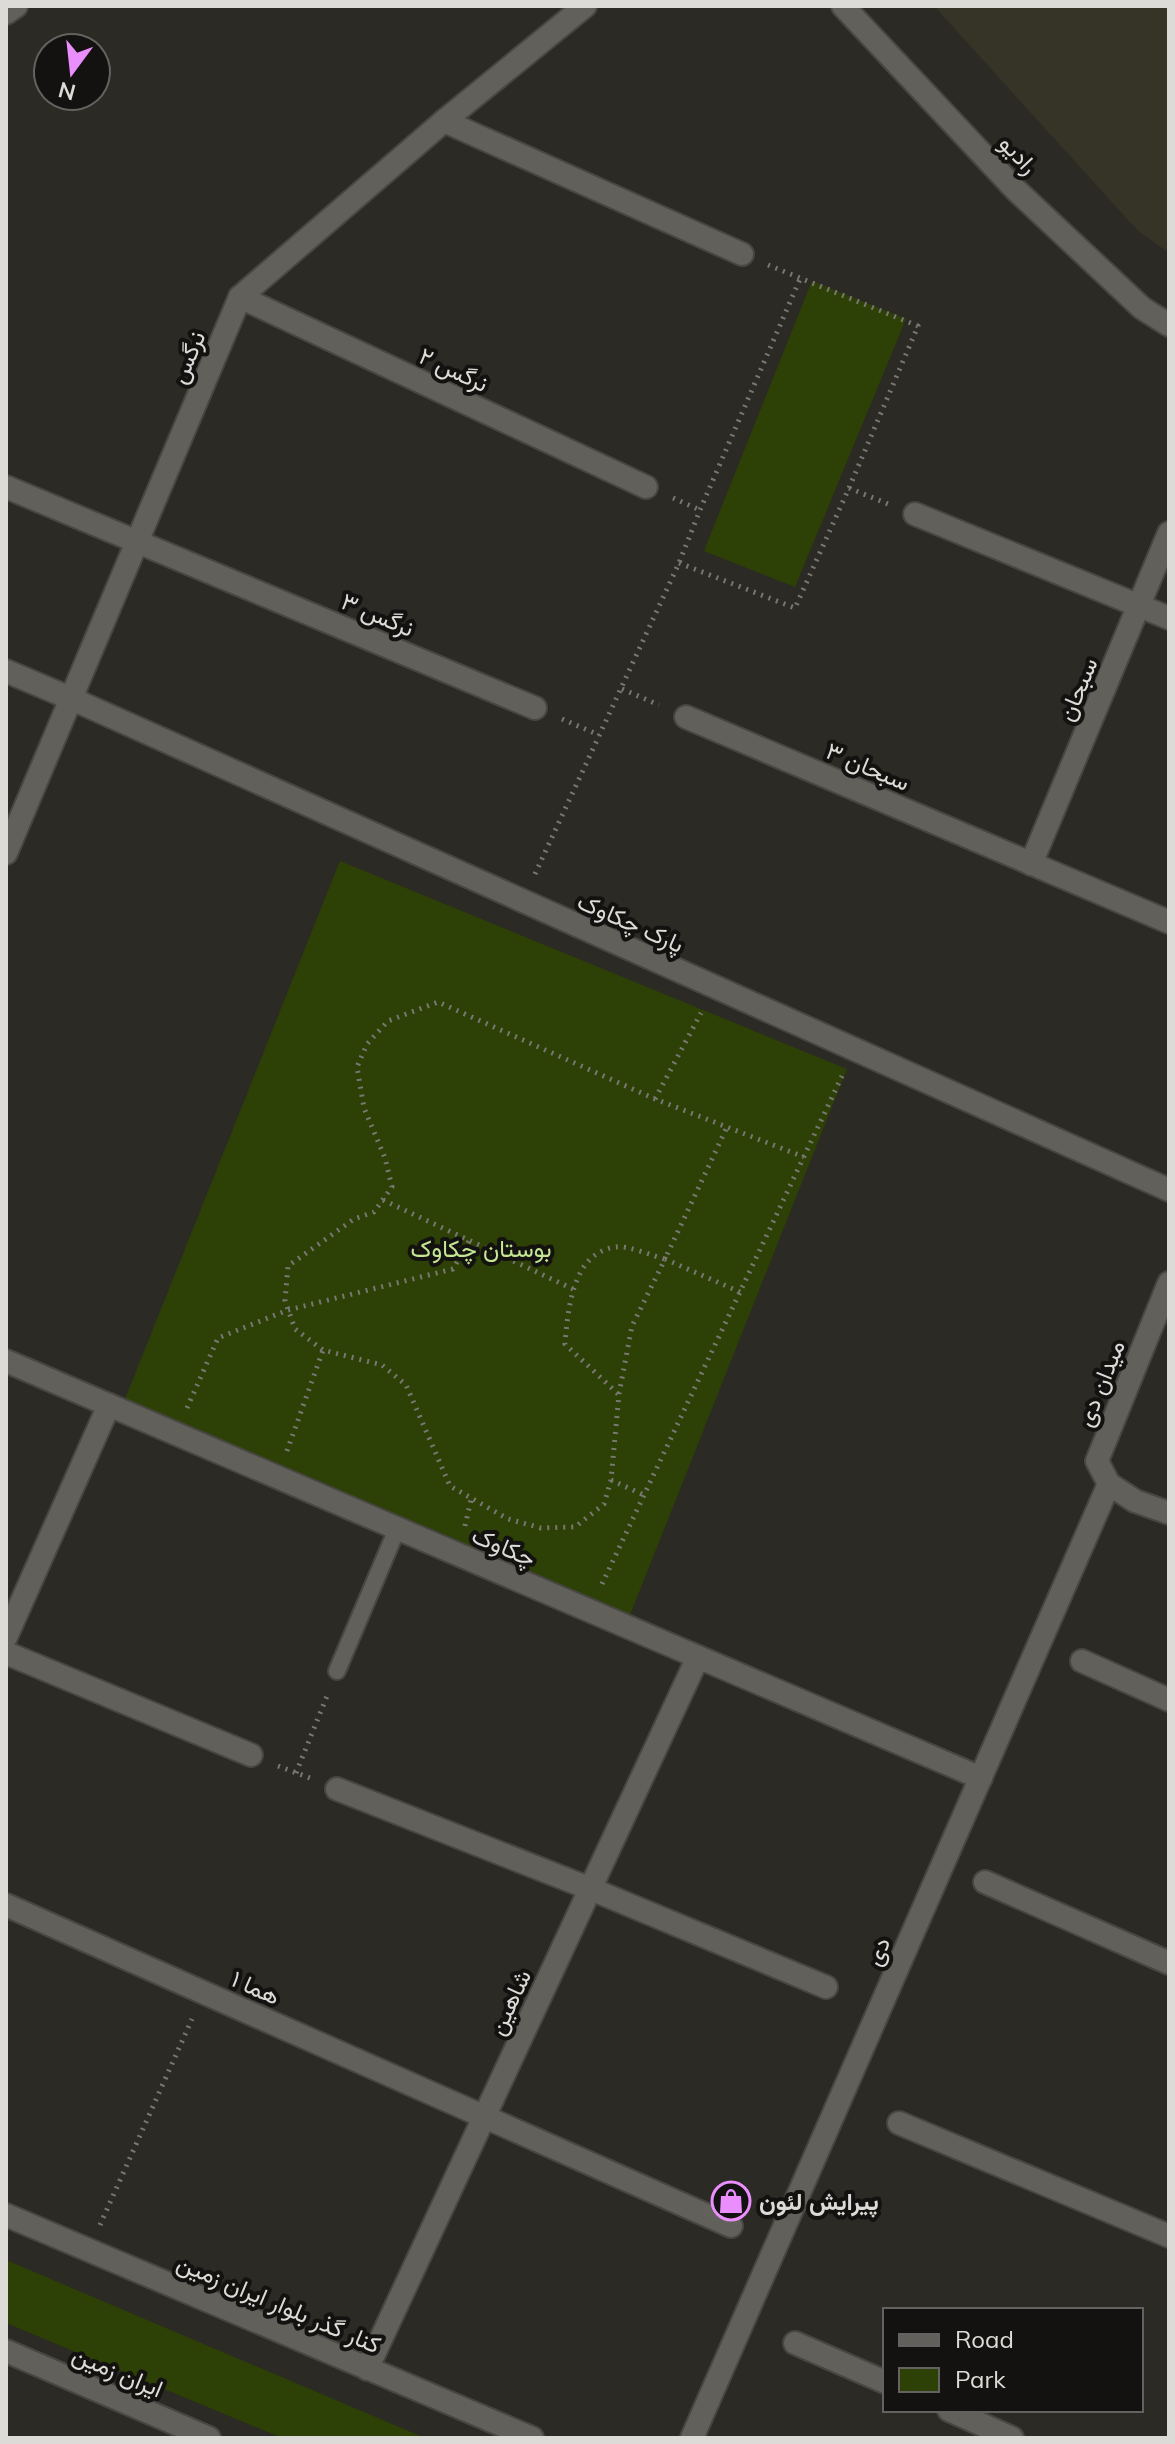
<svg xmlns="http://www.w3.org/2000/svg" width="1175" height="2444" font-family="Mulish,Vazirmatn,sans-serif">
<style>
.built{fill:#363327}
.green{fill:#2d4005}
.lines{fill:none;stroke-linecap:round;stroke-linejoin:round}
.service-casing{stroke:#484642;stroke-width:20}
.minor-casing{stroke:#484642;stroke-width:26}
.tertiary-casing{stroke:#484642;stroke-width:26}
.secondary-casing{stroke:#484642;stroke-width:26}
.path{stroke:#787772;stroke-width:5;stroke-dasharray:2 6;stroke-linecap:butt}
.service{stroke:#62605a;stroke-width:16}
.minor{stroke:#62605a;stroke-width:22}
.tertiary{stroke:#62605a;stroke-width:22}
.secondary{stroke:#62605a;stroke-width:22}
.labels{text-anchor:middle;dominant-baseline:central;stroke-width:8;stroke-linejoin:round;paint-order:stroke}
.street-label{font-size:24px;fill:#dcdbd7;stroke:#131210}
.park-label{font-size:24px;fill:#c5e693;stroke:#131210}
.poi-label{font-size:24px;font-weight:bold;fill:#dcdbd7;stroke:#131210;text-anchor:start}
</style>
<rect width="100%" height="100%" fill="#2b2a24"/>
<path class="built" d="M934,6H1169V253L1138,231Z"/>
<g class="green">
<path d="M812,281L906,319L795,587L704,551Z"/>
<path d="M340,861L847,1069L628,1620L123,1404Z"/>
<path d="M6,2260L425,2438H282L6,2323Z"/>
</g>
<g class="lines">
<defs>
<path id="service" d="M337,1671L397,1529"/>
<g id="minor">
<path d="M444,121L742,254"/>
<path d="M240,297L646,487"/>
<path d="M6,487L535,708"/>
<path d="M915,514L1169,618"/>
<path d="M6,671L72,699"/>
<path d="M686,717L1169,922"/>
<path d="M1031,864L1169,533"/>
<path d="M6,1361L981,1778"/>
<path d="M6,1637L109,1405"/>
<path d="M6,1653L251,1755"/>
<path d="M1082,1661L1169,1700"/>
<path d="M337,1789L591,1889L826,1987"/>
<path d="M985,1882L1169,1963"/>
<path d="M6,1905L731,2226"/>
<path d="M899,2123L1169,2236"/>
<path d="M6,2215L532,2438"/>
<path d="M795,2343L885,2382"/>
<path d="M367,2369L698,1657"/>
<path d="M949,2410L1012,2438"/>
</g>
<g id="tertiary">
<path d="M843,6L1016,190L1142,308L1169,325"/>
<path d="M72,699L1169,1190"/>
<path d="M6,853L240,297L444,121L585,6"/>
<path d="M1169,1283L1097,1461L1109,1484L1135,1501L1169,1513"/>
<path d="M692,2438L1109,1484"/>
</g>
<g id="secondary">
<path d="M6,13L16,6"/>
<path d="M6,2351L209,2438"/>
</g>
</defs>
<use href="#service" class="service-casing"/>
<use href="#minor" class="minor-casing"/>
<use href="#tertiary" class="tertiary-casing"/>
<use href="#secondary" class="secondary-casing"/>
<g class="path">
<path d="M849,488L888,504"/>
<path d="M673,498L700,510"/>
<path d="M679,563L795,608L849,488L918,326L768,265"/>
<path d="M622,689L659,705"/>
<path d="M562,719L599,735"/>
<path d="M535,874L679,563L700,510L800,279"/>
<path d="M655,1099L701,1013"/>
<path d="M383,1200L573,1289"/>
<path d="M740,1292L665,1259L632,1326L619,1394L611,1480L604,1504L575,1527L541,1528L508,1519L450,1486L406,1385L382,1365L323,1350L295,1329L285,1301L288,1266L354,1219L374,1212L392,1187L385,1158L364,1108L357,1067L367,1044L388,1021L438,1002L655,1099L804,1157"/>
<path d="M618,1394L565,1344C568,1310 572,1252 616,1247C627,1245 653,1256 665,1259L727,1127"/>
<path d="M187,1408L218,1338L288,1310L453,1269L469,1241"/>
<path d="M287,1451L323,1350"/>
<path d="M611,1480L644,1495"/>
<path d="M465,1526L471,1500"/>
<path d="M602,1584L842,1076"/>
<path d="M278,1766L310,1778"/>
<path d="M296,1773L327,1696"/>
<path d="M100,2225L192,2019"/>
</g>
<use href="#service" class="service"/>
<use href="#minor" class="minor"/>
<use href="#tertiary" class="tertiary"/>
<use href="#secondary" class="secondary"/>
</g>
<defs>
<symbol id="shop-ring" viewBox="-11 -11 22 22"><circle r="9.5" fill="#131210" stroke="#ea8dfd" stroke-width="1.5"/><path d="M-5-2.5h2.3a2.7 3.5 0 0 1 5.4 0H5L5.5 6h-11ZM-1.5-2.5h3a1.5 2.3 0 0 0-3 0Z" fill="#ea8dfd"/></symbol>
</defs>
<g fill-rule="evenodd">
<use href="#shop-ring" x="709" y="2179" width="44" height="44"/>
</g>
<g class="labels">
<g class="street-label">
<text transform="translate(1019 154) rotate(47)">رادیو</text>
<text transform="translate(187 357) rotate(-67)">نرگس</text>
<text transform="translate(454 369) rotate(25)">نرگس ۲</text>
<text transform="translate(378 614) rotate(23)">نرگس ۳</text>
<text transform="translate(1077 689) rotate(-67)">سبحان</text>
<text transform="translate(868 766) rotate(23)">سبحان ۳</text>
<text transform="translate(631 922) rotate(24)">پارک چکاوک</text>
<text transform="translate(1100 1383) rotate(-68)">میدان دی</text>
<text transform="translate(504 1546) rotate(23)">چکاوک</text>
<text transform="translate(877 1951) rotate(-66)">دی</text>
<text transform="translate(256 1987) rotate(24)">هما ۱</text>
<text transform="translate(509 2002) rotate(-65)">شاهین</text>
<text transform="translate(279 2303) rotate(23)">کنار گذر بلوار ایران زمین</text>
<text transform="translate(118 2371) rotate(23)">ایران زمین</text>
</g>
<g class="park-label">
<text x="481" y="1248">بوستان چکاوک</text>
</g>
<g class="poi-label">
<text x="759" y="2201">پیرایش لئون</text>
</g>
</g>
<rect width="1175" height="2444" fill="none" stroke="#dcdbd7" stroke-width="16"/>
<rect x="883" y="2308" width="260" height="104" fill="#131210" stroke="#636260" stroke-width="2"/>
<rect x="899" y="2334" width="40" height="12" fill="#62605a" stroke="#636260" stroke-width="2"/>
<text x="955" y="2348" font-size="24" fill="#dcdbd7">Road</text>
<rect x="899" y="2368" width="40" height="24" fill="#2d4005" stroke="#636260" stroke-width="2"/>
<text x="955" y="2388" font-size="24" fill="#dcdbd7">Park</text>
<g transform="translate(72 72) rotate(195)"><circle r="38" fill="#131210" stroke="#636260" stroke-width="2"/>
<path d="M0-6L14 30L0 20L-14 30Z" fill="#ea8dfd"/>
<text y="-12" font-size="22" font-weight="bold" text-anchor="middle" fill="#dcdbd7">N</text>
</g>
</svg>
